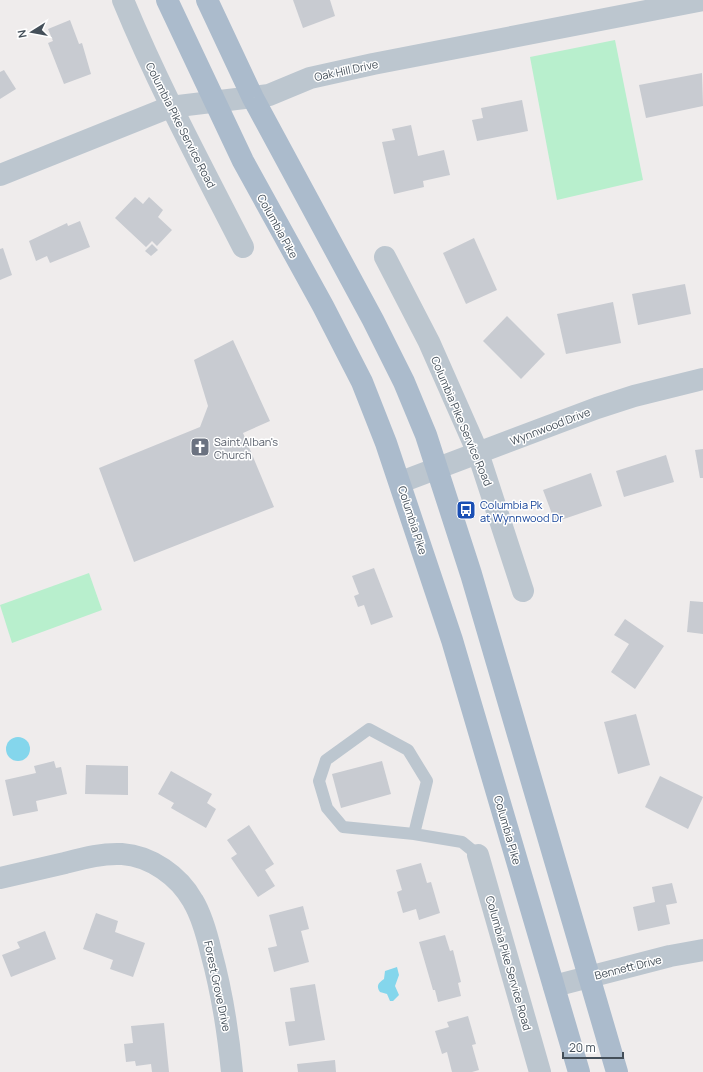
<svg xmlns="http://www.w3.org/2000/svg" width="703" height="1072" font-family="Manrope,sans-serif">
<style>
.green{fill:#b8efcd}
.water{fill:#84d6ec}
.building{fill:#c8cbd1}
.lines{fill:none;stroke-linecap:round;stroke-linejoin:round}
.service{stroke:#bcc6cf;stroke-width:12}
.minor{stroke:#bcc6cf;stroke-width:22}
.primary{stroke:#abbbcc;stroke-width:22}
.labels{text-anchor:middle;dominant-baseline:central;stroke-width:3;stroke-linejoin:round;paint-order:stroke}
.street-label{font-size:11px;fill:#444f59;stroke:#fff}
.worship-label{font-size:11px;fill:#5b616d;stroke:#fff;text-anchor:start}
.transit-label{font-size:11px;fill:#164399;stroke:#fff;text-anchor:start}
</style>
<rect width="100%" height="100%" fill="#efecec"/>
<g class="green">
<path d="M615,40L643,180L557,200L530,57Z"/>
<path d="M89,573L102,610L12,643L0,605Z"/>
</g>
<g class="water">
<circle cx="18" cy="749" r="12"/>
<path d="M397,967L399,975L395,986L399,995L393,1001H390L387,994L380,992C376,986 378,983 384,979L385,971Z"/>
</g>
<g class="building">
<path d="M293,0H330L335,16L303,28Z"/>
<path d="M70,20L79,44L82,43L91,74L64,84L48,43L53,41L48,29Z"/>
<path d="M4,70L16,89L0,99V72Z"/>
<path d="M702,73L703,106L646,118L639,85Z"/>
<path d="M522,100L528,131L477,141L472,120L483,118L481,108Z"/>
<path d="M411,125L418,156L444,150L450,175L423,181L424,187L394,194L382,142L395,140L392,129Z"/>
<path d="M135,197L143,204L149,197L163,210L158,217L172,230L157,246L152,241L146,247L115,218Z"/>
<path d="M80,221L90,247L50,263L47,256L36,261L29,241L67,223L68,226Z"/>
<path d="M474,238L497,290L466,304L443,253Z"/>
<path d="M152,244L158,250L151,256L145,251Z"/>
<path d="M3,248L12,275L0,280V249Z"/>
<path d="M685,284L691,314L638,325L632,294Z"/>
<path d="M613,302L621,343L566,354L557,314Z"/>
<path d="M507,316L545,354L521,379L483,341Z"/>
<path d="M233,340L270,421L243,433L274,507L134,562L99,468L200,427L208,406L194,360Z"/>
<path d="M703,449V478H700L695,450Z"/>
<path d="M666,455L674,482L624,497L616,471Z"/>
<path d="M591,473L602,506L555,522L543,490Z"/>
<path d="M374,568L393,617L371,625L364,605L358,607L354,596L359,594L352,576Z"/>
<path d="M690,601L703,602V634L687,632Z"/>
<path d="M625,619L664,646L635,689L611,672L629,644L614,635Z"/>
<path d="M636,714L650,765L618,774L604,722Z"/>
<path d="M54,761L56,768L61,767L67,794L36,801L38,811L13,816L5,780L36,773L34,766Z"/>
<path d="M382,761L391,794L341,808L332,774Z"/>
<path d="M86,765L128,766V795L85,794Z"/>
<path d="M171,771L212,794L207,803L216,809L206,828L171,808L174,803L158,794Z"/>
<path d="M660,776L703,797L688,829L645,807Z"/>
<path d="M249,825L274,864L265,870L275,886L258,897L231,858L237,854L227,840Z"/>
<path d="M421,863L427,883L431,882L440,913L419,920L416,909L403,913L397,892L402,890L396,870Z"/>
<path d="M672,883L677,903L666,905L670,924L638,931L633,907L655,902L652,887Z"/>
<path d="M303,906L309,929L301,931L309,962L274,972L268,948L277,946L269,915Z"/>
<path d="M96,913L118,921L115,932L145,943L133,977L110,969L113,960L83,949Z"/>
<path d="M45,931L56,959L11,977L2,955L20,948L17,942Z"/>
<path d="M445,935L450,951L453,950L461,982L458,983L461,996L438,1002L435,990H433L419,942Z"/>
<path d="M315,984L325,1040L289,1046L285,1022L295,1021L290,988Z"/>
<path d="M468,1016L476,1044L472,1045L479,1070L472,1072H452L447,1052L442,1054L435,1031L449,1027L447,1022Z"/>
<path d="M164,1023L169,1072H152L151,1064L136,1066L135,1061L126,1062L124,1044L133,1043L131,1026Z"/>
<path d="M335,1060L336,1072H298L297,1064Z"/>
</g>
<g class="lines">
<path class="service" d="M414,834L427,781L408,750L369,729L326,760L319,781L327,808L343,827L414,834L462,842L478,855"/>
<g class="minor">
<path d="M123,0C158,85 201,165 243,247"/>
<path d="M0,175L170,107L269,95L310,78L373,64L703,0"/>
<path d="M385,257L429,342L478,453L523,591"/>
<path d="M401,482L597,408L634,396L703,379"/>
<path d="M478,855L540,1072"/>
<path d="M0,878C22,873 43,868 65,863C84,858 102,853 122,854C151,856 179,876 193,901C202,916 207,935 211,952C222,992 228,1031 232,1072"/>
<path d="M554,986L670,956L703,950"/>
</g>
<g class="primary">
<path d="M167,0L243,161L323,306L362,382L386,443L452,640L579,1072"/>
<path d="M207,0L253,98L373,320L404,382L426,435L471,574L617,1072"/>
</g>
</g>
<defs>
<symbol id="church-square" viewBox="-11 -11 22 22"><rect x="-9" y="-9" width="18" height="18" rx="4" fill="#6b7280" stroke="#fff"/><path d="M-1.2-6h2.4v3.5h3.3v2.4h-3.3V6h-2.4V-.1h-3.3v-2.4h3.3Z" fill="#fff"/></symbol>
<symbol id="bus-square" viewBox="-11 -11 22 22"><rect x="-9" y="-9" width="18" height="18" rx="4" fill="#1a4fb4" stroke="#fff"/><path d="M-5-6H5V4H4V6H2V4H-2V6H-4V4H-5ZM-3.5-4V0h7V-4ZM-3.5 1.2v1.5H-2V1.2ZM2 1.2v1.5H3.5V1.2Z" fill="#fff"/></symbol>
</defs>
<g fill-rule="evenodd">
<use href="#church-square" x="189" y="436" width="22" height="22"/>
<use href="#bus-square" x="455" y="499" width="22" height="22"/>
</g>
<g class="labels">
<g class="street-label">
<text transform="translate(346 70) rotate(-12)">Oak Hill Drive</text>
<text transform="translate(181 125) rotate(63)">Columbia Pike Service Road</text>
<text transform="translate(278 226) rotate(61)">Columbia Pike</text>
<text transform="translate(462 421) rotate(67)">Columbia Pike Service Road</text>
<text transform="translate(550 426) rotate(-21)">Wynnwood Drive</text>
<text transform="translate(413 520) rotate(72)">Columbia Pike</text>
<text transform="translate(508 830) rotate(74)">Columbia Pike</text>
<text transform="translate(509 963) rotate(74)">Columbia Pike Service Road</text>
<text transform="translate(628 967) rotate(-14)">Bennett Drive</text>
<text transform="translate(218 986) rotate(78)">Forest Grove Drive</text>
</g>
<g class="worship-label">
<text x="214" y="441">Saint Alban's<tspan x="214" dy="13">Church</tspan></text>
</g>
<g class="transit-label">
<text x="480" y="504">Columbia Pk<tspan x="480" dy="13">at Wynnwood Dr</tspan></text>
</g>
</g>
<g transform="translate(32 32) rotate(259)" stroke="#ffffff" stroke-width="3" paint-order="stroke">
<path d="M0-3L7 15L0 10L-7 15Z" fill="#444f59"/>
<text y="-6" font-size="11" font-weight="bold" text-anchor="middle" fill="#444f59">N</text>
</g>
<path d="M563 1052v6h60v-6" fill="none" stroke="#444f59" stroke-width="2"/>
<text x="569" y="1052" font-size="12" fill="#444f59" stroke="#ffffff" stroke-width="3" paint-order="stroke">20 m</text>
</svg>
